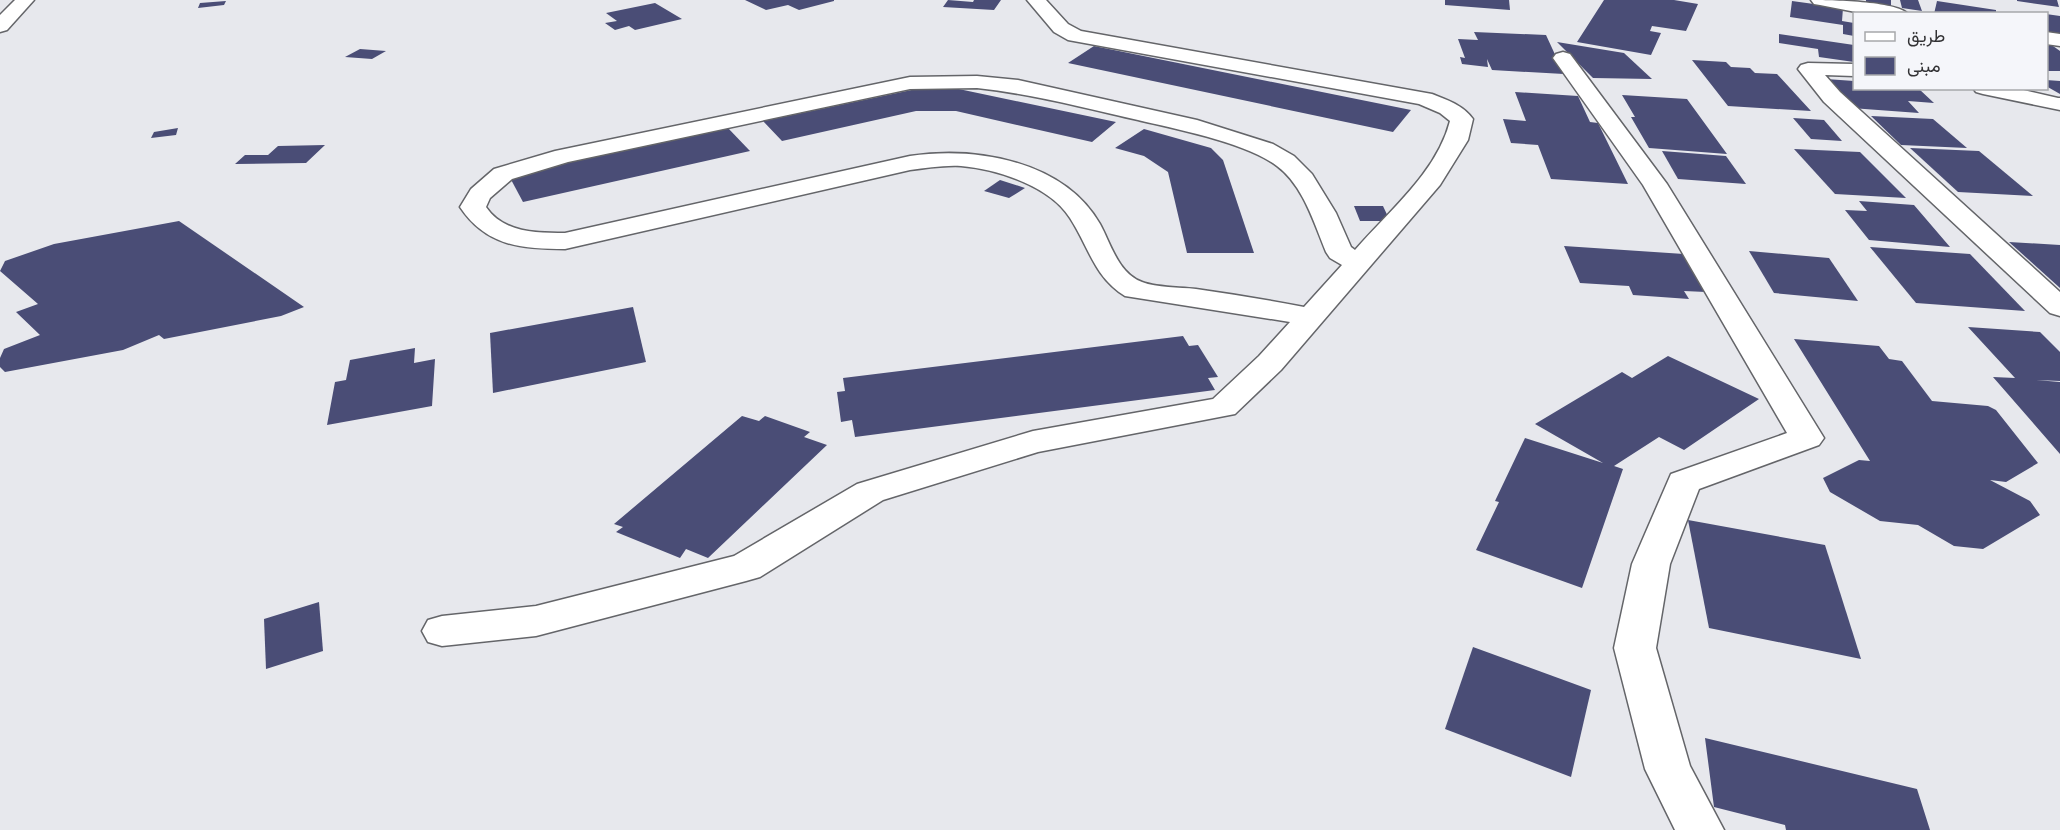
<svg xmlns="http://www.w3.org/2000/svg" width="2060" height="830" font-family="'Varela Round',Vazirmatn,sans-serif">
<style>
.building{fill:#4a4d76}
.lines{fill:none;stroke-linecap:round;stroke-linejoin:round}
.minor-casing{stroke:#646569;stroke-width:3}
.minor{fill:#fff;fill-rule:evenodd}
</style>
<rect width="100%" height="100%" fill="#e7e8ed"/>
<g class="building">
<path d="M745,0H834V1L799,10L788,5L766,10Z"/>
<path d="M948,0L973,2L974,0H1001L994,10L943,7Z"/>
<path d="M1445,0H1509L1510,10L1445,5Z"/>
<path d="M1604,0H1674L1698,4L1686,31L1652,26L1650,31L1661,33L1651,55L1577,42Z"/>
<path d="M1866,0H1891V6L1866,3Z"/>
<path d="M1900,0H1918L1922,11L1902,8Z"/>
<path d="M2017,0H2057L2059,7L2017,1Z"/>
<path d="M226,1L224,5L198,8L200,3Z"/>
<path d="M1792,1L1843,8L1842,21L1854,23V36L1843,34V25L1790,17Z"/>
<path d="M1937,1L1996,10V14H1934Z"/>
<path d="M655,3L682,19L635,30L629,26L615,30L605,23L617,21L606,13Z"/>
<path d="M2046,14L2060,16V35L2046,33Z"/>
<path d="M1474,32L1546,35L1564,74L1492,70L1487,59L1488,67L1462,64L1460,57L1465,58L1458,39L1478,40Z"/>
<path d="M1779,34L1854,45V62L1819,57L1818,49L1779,43Z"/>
<path d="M1557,42L1624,53L1652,79L1593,78Z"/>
<path d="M1094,46L1411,110L1393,132L1068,63Z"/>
<path d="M2046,46H2053L2060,51V71H2046Z"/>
<path d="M360,49L386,51L372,59L345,57Z"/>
<path d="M1692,60L1726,62L1731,67L1750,68L1755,73L1777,74L1811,111L1728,106Z"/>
<path d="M1826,79L1854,81V88L1919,89L1934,103L1908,101L1919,113L1851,108Z"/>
<path d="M2046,80L2060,81V94L2046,86Z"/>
<path d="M921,88H954L1116,122L1092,142L956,111H916L782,141L763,121Z"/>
<path d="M1515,92L1578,96L1590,122L1598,123L1628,184L1551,179L1538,145L1511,143L1503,119L1526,121Z"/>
<path d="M1622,95L1687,99L1727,154L1649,148L1631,117H1635Z"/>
<path d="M1871,116L1933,119L1967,148L1901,145Z"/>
<path d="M1793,118L1824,120L1842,141L1811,139Z"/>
<path d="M727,127L750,151L523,202L508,174Z"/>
<path d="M178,128L176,135L151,138L154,132Z"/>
<path d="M1144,129L1211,148L1223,160L1254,253H1187L1168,172L1144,156L1115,148Z"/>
<path d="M325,145L306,163L235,164L245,155H268L278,146Z"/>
<path d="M1910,148L1979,151L2033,196L1958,192Z"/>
<path d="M1794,149L1860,152L1906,198L1835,194Z"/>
<path d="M1662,151L1726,156L1746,184L1678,179Z"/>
<path d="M1000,180L1025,188L1009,198L984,191Z"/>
<path d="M1859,201L1914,205L1950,247L1869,240L1845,210L1867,211Z"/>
<path d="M1354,206H1383L1390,221H1360Z"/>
<path d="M179,221L304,307L281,316L164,339L159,335L123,350L5,372L0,367V358L4,349L40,335L16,312L38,304L0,271L5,261L54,244Z"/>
<path d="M2009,242L2060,245V288Z"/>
<path d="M1564,246L1684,254L1706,292L1684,291L1689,299L1633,295L1629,286L1580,283Z"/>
<path d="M1870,247L1970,254L2025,311L1916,303Z"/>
<path d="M1749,251L1829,258L1858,301L1774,293Z"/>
<path d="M633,307L646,362L493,393L490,333Z"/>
<path d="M1968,327L2040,332L2060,352V381L2036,380L2060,382V454L1993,377L2015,378Z"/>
<path d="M1183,336L1189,346L1198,345L1218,377L1208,378L1215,390L855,437L852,420L841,422L837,392L845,391L843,378Z"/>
<path d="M1794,339L1879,346L1889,359L1902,361L1932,401L1988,406L1996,410L2038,463L2006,482L1990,480L2030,501L2040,515L1983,549L1954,546L1918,525L1880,521L1830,492L1823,478L1859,460L1870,461Z"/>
<path d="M415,348L414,363L435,359L432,406L327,425L335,382L346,380L350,360Z"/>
<path d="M1668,356L1759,399L1684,450L1659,437L1614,466L1623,469L1582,588L1476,550L1499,502L1495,501L1525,438L1603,463L1535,424L1622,372L1632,378Z"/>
<path d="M742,416L759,421L765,416L810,432L804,437L827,445L708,558L686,549L680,558L616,532L623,527L614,524Z"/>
<path d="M1688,520L1825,545L1861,659L1709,628Z"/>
<path d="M319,602L323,651L266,669L264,619Z"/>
<path d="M1473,647L1591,690L1571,777L1445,729Z"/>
<path d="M1705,738L1917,789L1930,830H1786L1785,825L1714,807Z"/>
</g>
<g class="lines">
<defs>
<g id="minor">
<path d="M15,0H34L7,30L0,32V15Z"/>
<path d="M1027,0H1046L1068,24L1081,31L1432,94C1447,100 1463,105 1473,119L1468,140L1440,185L1281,370L1235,414L1038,452L883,500L760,577L746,581L536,636L442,646L428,642L422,631L428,620L442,616L536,606L734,556L857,484L1033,431L1213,399L1259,356L1290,322L1125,296C1094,277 1089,247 1070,218C1050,186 997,169 961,166C944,165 927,168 910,170L565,249C521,249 486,246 460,207L471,189L494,169L555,151L910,77L977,76L1018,80L1197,120L1273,144L1294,156L1312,174L1336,213L1351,247L1355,250C1389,211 1437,172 1450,121L1440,113L1419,104L1068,40L1054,32ZM977,88C1032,94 1085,108 1138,120C1176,129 1247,143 1277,166C1303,185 1314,223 1326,252L1330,258L1342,265L1304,307C1268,300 1232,294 1196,289C1179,287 1157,288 1142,282C1118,273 1111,244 1100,224C1064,161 976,146 910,156L565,233C536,233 504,233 486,207L490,198L512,179L568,162L910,89Z"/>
<path d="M1811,0C1829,0 1897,1 1908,14H1866L1820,5L1814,4Z"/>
<path d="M2046,32L2060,34V46L2046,44Z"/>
<path d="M1563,52L1570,54L1667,184L1824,438L1819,445L1699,489L1670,564L1656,648L1690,766L1724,830H1675L1645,769L1614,648L1632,564L1671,474L1787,433L1643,185L1553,58L1556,54Z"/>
<path d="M1808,63L1854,64V76L1825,75L1840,92L2060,292V316L2050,313L1824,102L1798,69L1801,65Z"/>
<path d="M1973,88H2015L2058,98H2060V110L1983,94L1976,92Z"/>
</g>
</defs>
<use href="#minor" class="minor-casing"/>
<use href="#minor" class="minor"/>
</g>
<rect x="1853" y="12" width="195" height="78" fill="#f5f6fa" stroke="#a7a8ab" stroke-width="1.5"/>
<rect x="1865" y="32" width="30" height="9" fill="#ffffff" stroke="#a7a8ab" stroke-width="1.5"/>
<text x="1907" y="42" font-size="18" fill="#323234">طريق</text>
<rect x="1865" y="57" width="30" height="18" fill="#4a4d76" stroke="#a7a8ab" stroke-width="1.5"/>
<text x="1907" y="72" font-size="18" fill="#323234">مبنى</text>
</svg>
